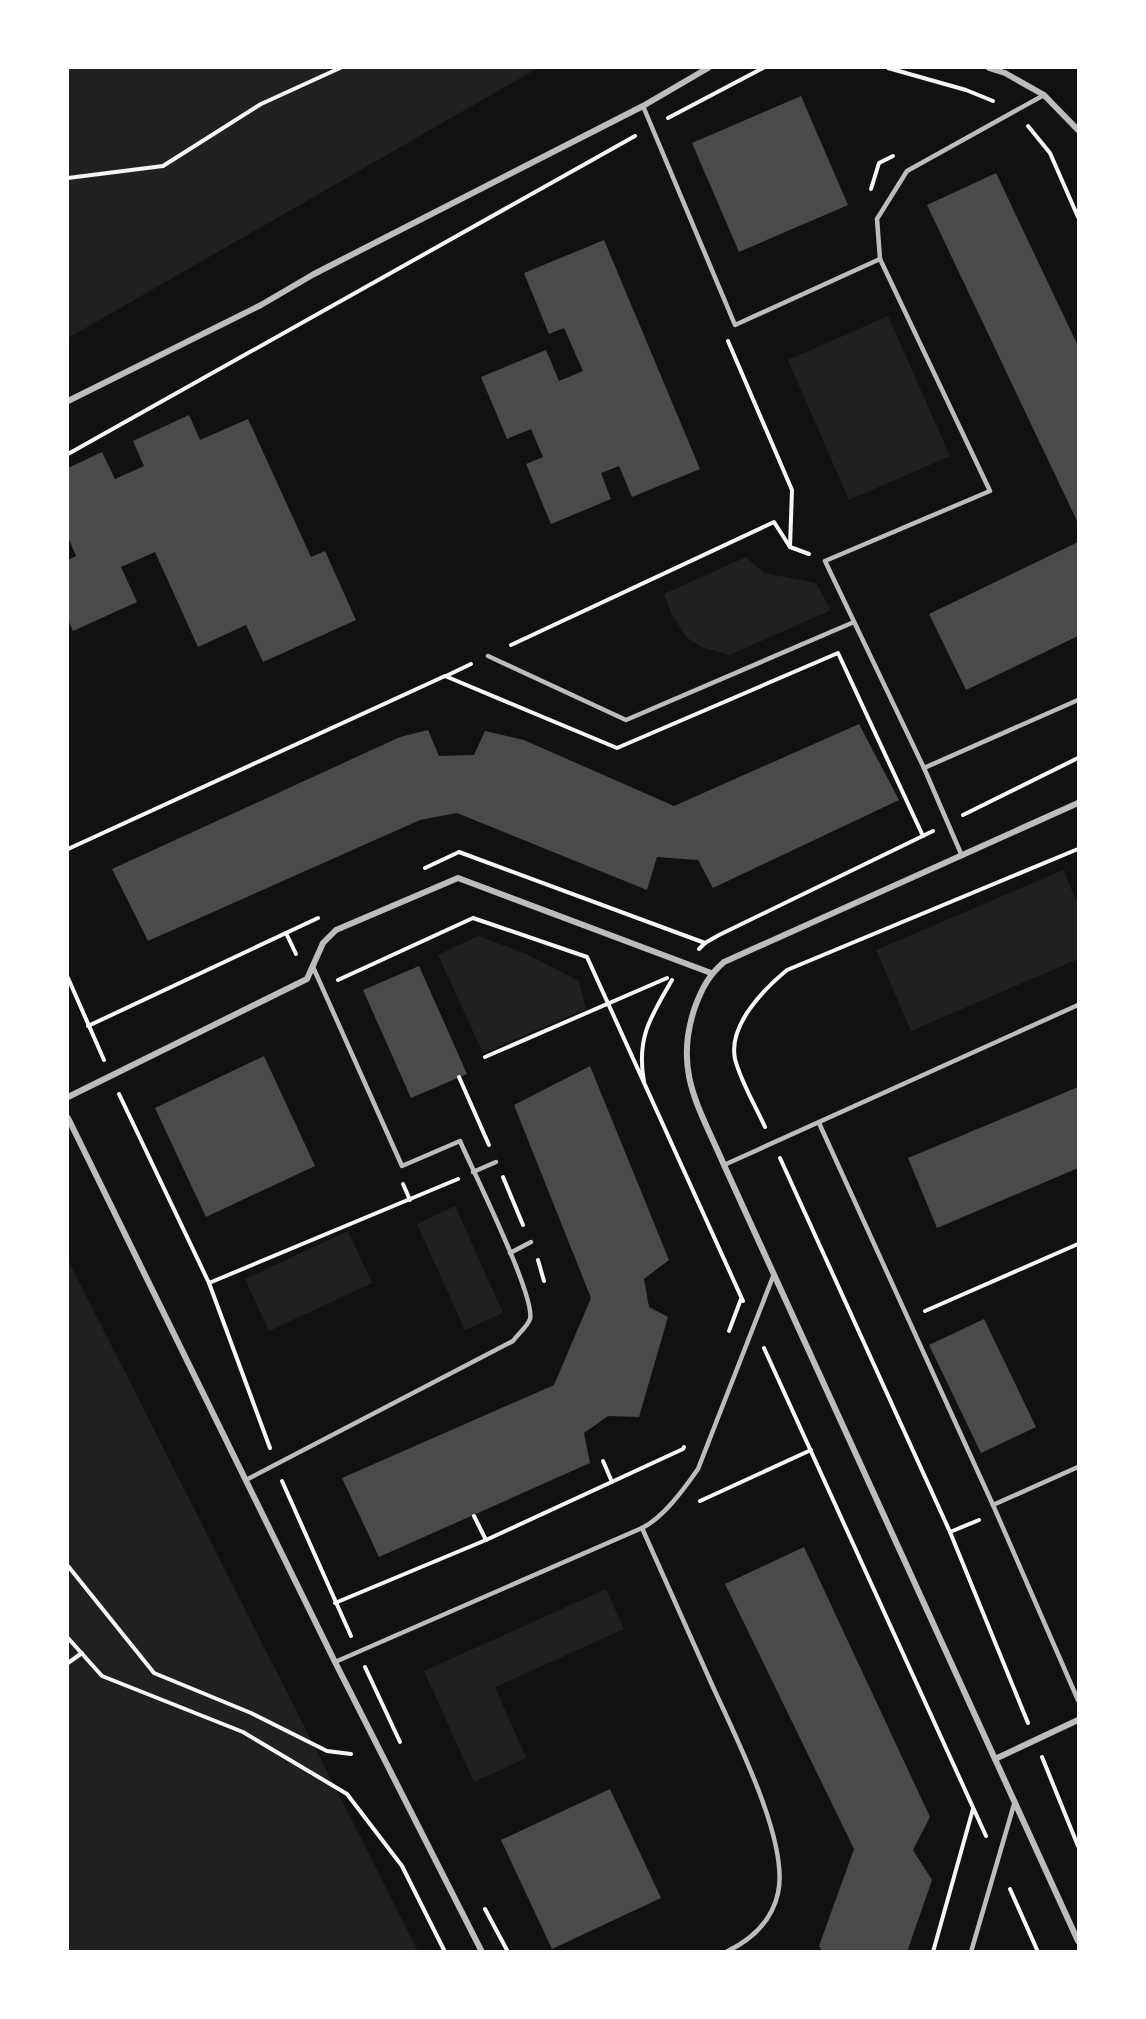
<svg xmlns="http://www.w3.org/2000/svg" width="1146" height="2019" font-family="Montserrat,sans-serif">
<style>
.green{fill:#202020}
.building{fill:#4a4a4a}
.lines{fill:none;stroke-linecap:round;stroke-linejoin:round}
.path{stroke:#f5f5f5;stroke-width:4}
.service{stroke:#bcbcbc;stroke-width:4.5}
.minor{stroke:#bcbcbc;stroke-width:6}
</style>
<rect width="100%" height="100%" fill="#111"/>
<g class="green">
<path d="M68,68H538L68,338Z"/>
<path d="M888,316L950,456L849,500L788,360Z"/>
<path d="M746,557L764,573L816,583L831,610L730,655L704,648L687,638L671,613L664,594Z"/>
<path d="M1063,870L1078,905V959L911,1031L876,950Z"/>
<path d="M478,936L524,953L579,981L586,1009L483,1053L438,955Z"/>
<path d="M455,1206L503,1313L465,1330L417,1224Z"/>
<path d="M348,1231L372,1283L269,1331L245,1279Z"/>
<path d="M68,1260L418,1951H68Z"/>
<path d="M606,1589L624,1629L495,1687L526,1758L474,1782L424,1671Z"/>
</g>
<g class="building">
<path d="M801,96L848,205L739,252L692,143Z"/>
<path d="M996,173L1078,346V523L927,205Z"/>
<path d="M604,240L700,469L632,497L619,466L601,473L611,499L551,524L526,464L543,457L531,429L507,439L481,377L546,350L559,381L583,371L564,328L549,334L524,273Z"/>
<path d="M189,415L200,440L248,419L311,557L325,551L356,620L263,662L246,625L198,647L155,552L121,567L137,602L73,631L68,620V560L76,556L68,537V468L102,452L115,479L144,466L133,441Z"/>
<path d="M1078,542V636L966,690L929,614Z"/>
<path d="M859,724L899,800L713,888L698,860L657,857L647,890L457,813L420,820L148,941L112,869L400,737L428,730L439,756L474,755L485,731L524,740L674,806Z"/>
<path d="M419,966L467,1074L411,1098L363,990Z"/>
<path d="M264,1056L315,1166L206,1217L155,1108Z"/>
<path d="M590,1066L669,1260L644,1279L649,1307L668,1317L639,1417L608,1416L584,1433L590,1463L379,1557L342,1478L554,1385L591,1298L514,1105Z"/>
<path d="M1078,1087V1168L937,1228L908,1158Z"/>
<path d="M984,1319L1036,1427L981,1453L929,1345Z"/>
<path d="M804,1547L930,1817L913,1850L932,1880L907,1952H823L819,1946L854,1849L725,1584Z"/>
<path d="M610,1789L661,1898L552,1949L501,1840Z"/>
</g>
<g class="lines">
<g class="path">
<path d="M888,68L966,90L993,101"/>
<path d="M668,118L763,68"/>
<path d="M1028,126L1050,153L1078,217"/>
<path d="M68,178L163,166L261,104L340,68"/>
<path d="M871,189L879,163L893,156"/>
<path d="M728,341L792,490L790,547"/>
<path d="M68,454L635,136"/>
<path d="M511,645L774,522L790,547L809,554"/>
<path d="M446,676L471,664"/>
<path d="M963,815L1078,758"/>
<path d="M68,849L445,676L617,748L838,653L923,836"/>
<path d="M425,868L459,852L705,943"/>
<path d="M286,933L296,954"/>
<path d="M699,949L705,943L719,935L933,831"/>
<path d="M68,978L104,1060"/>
<path d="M338,980L473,918L587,957L743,1301"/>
<path d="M88,1026L318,918"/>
<path d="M485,1057L667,978"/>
<path d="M459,1077L489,1145"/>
<path d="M644,1082C636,1038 651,1016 672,980"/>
<path d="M119,1094L209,1283L270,1448"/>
<path d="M765,1127C755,1105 741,1082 735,1059C728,1025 764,989 787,970L1078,849"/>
<path d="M780,1158L950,1532L1028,1723"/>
<path d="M503,1177L523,1225"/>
<path d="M403,1184L410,1200"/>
<path d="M538,1260L544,1281"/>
<path d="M209,1283L458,1179"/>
<path d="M925,1311L1078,1244"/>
<path d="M729,1331L741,1299"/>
<path d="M764,1348L986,1836"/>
<path d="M603,1461L612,1482"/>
<path d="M282,1481L351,1636"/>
<path d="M700,1501L811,1450"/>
<path d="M474,1516L486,1540"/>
<path d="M950,1532L979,1520"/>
<path d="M68,1566L154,1673L251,1713L327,1751L351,1754"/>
<path d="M335,1603L486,1540L683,1449L684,1447"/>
<path d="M68,1638L102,1676L243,1732L347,1794L402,1866L445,1952"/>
<path d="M68,1663L82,1653"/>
<path d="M365,1667L400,1742"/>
<path d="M1042,1757L1078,1846"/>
<path d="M1010,1889L1038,1952"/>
<path d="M485,1909L508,1952"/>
<path d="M933,1952L973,1809"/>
</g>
<g class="service">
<path d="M643,106L735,325L880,259"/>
<path d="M488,656L626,720L854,622"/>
<path d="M924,768L1078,700"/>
<path d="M962,856L924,768L825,561L990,491L880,259L877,219L907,171L1044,95"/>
<path d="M819,1123L993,1505L1078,1700"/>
<path d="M724,1165L1078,1005"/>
<path d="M473,1172L496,1162"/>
<path d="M510,1253L531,1242"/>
<path d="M246,1480L513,1341C518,1334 527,1327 530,1319C536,1297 472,1169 460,1141L402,1166L313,967"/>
<path d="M993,1505L1078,1467"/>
<path d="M642,1528C663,1518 684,1489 698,1469L774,1274"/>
<path d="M335,1662L642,1528C664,1578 687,1628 709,1678C731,1728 790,1840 778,1893C772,1921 751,1940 726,1952"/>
<path d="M971,1952L1015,1801"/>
</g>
<g class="minor">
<path d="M989,68L1005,73L1044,95L1078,130"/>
<path d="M68,401L261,305L314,274L643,106L708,68"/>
<path d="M1078,803L724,962C709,975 702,988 695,1007C673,1071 699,1107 724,1165L1078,1941"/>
<path d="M68,1097L307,979L323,943L336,930L458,878L711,973"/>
<path d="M68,1118L335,1662L482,1952"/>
<path d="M995,1759L1078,1720"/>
</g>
</g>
<rect width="1146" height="2019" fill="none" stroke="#ffffff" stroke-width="138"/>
</svg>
